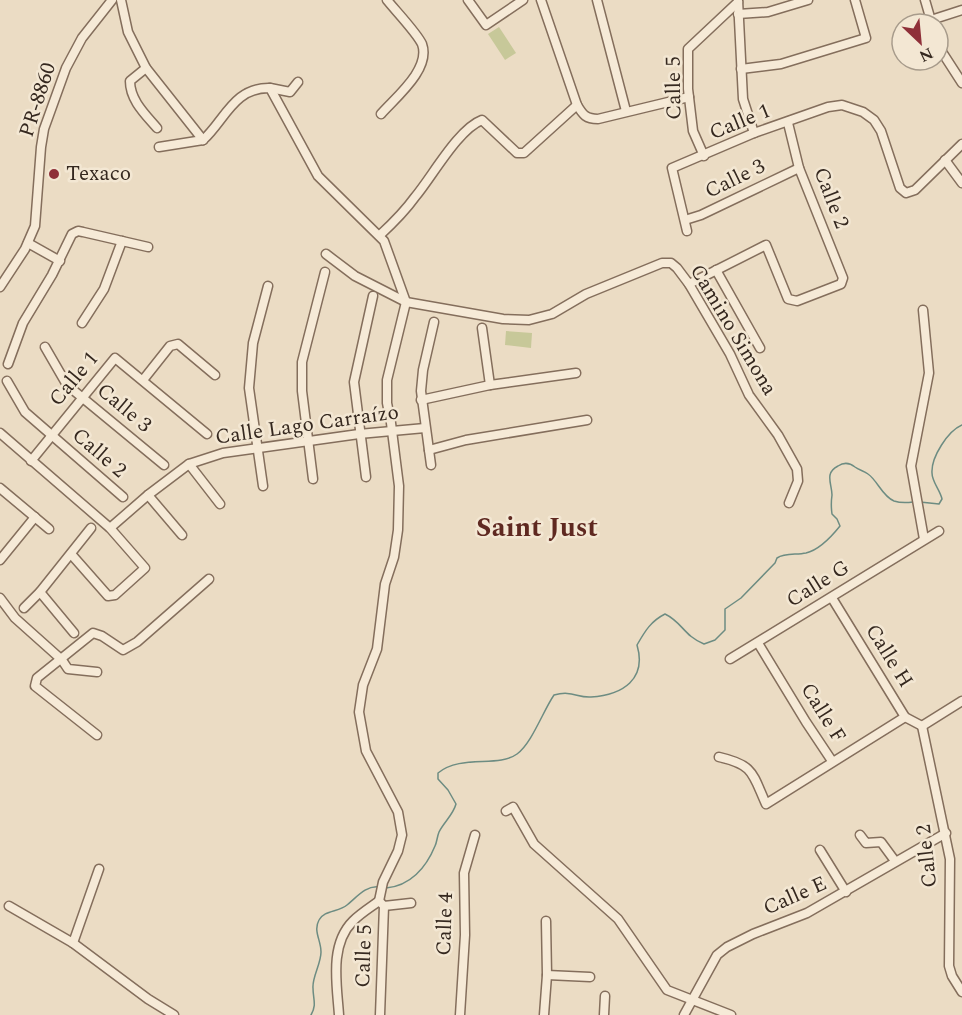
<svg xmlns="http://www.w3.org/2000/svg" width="962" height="1015" font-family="Spectral,serif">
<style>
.green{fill:#c7c899}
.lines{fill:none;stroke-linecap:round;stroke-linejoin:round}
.stream{stroke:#6d8c82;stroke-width:1.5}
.minor-casing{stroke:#846e5c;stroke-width:11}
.minor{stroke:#f6ead7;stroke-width:8}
.poi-dot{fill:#8f3039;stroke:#f3e7d3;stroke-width:2}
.labels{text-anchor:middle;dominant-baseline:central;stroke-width:5;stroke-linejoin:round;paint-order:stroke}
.street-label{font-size:21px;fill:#35281f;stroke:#f3e7d3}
.poi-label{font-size:21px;fill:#35281f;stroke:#f3e7d3;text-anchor:start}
.district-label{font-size:27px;font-weight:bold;fill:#5f2921;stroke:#f3e7d3}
</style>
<rect width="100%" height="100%" fill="#ebdcc4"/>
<g class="green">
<path d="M499,27L516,53L505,60L488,34Z"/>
<path d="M506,331L532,333L531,348L505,345Z"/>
</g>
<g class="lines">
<g class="stream">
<path d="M920,502L939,504L942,499C940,490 932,482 932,473C931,457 948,431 962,425"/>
<path d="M386,888C410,886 426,868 435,846C437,842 437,837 439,832C444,822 453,815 456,804L448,790L438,779V773C461,754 498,768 517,754C532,743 543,711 554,695C572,690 577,698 591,697C623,695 647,679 637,645C645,631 651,621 665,614C682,622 684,636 704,644L715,640L725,630V609L741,598L775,563L777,558C785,553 796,555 806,553C819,550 832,536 840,526L837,519L832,514C831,507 831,502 832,495C832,484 824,473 838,466C844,462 850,463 855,467C859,470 864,471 868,474C878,481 882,496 894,501C900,503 906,503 913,502"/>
<path d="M311,1015C317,1005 313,999 313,988C312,977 321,964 321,952C321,940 313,931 319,920C324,910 339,912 347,905C356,898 366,885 379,887"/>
</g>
<defs>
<g id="minor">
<path d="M121,0L128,32L146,68L203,140"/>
<path d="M468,0L486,25L523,0"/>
<path d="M541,0L577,105C583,115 586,119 598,119L689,97"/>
<path d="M597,0L626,111"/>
<path d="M738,0L743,99L754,133"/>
<path d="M925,0L932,24"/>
<path d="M738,14L768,12L808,0"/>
<path d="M931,20L962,10"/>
<path d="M938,42L942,52L962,83"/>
<path d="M146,68L130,81C130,100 145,114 157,128"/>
<path d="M741,69L781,64L866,38L855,0"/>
<path d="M270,88L290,92L298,82"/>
<path d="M381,114C396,97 431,69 422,44C417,33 395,10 387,0"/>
<path d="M203,140C225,120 234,87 270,88L318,176L384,241L406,302L387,380V403L391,423L399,486L398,530L394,557L385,584L377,649L363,685L359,712L366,751L398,812L402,835L398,851L383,882L379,901"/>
<path d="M159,147L203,140"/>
<path d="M704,156L693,131L688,89V49L738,2"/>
<path d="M945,160L962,183"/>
<path d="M685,220L701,215L799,168"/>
<path d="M687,231L672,168L754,133L828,107L842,105L863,112L874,120L881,131L900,188L906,193L915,190L962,144"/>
<path d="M380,235C393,223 405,211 415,197C432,177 458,129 482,120L517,153H524L577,105"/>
<path d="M28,243L60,261"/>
<path d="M326,254L355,276L406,302L503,319L529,320L552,314L586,294L662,263H671L677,268L689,284L730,354L749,395L778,435L797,469L798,481L789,503"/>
<path d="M716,270L760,348"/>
<path d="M689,284L766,245L788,299L797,301L841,284L843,278L799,168L788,123"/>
<path d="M0,287L25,249L35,226L41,147L44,129L66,68L82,38L112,0"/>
<path d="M923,310L929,373L911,466L924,539"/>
<path d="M82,323L104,289L122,241"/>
<path d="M482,328L490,385"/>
<path d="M45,347L67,385L164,465"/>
<path d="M8,364L23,323L52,275L72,234L78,231L83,232L148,247"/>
<path d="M143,380L170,346L178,344L215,375"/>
<path d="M7,381L25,412L123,497"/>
<path d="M421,400L490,385L576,373"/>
<path d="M0,433L110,528L145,568L115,595L108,596L71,554"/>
<path d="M429,450L466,440L587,420"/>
<path d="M31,461L115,358L207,434"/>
<path d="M189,464L220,504"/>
<path d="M431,465L421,391L423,370L434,322"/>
<path d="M366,477L354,382L373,296"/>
<path d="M313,479L302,391V362L325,272"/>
<path d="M263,486L249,388L253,343L268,286"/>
<path d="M0,488L49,529"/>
<path d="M148,495L182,535"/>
<path d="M110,528L148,495L189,464L223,453L359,434L425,428"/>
<path d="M0,560L35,517"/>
<path d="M40,592L74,633"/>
<path d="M0,598L15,618L62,660L68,669L97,672"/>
<path d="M832,598L905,717L922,726"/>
<path d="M24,608L40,592L91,528"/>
<path d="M758,643L806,722L832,761"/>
<path d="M730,659L939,531"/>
<path d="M922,726L950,859L949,966L952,976L962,992"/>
<path d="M922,726L962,701"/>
<path d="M97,735L35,686L37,678L93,633L102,636L123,650L137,642L209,579"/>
<path d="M719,757C754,765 752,773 766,804L905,717"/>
<path d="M506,811L513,807L534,844L618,919L667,990L731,1015"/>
<path d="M860,835L866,843L881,842L895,861"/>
<path d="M820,850L846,892"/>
<path d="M379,901L384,906L380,1015"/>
<path d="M9,906L73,943L148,999L174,1015"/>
<path d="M384,906L411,903"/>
<path d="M73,943L99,869"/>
<path d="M547,975L590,977"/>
<path d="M339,1015C337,985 329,945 353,921C361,913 371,907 379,901"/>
<path d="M460,1015L465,935L464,873L475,835"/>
<path d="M544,1015L547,975L546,921"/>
<path d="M604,1015L605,996"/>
<path d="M684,1015L717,955L727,947L753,934L807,913L946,833"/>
</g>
</defs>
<use href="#minor" class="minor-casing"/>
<use href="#minor" class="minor"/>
</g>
<circle class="poi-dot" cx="54" cy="174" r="6"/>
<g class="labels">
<g class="street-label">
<text transform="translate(674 88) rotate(-91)">Calle 5</text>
<text transform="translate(38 100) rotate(-72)">PR-8860</text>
<text transform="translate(740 122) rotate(-22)">Calle 1</text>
<text transform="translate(735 179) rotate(-26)">Calle 3</text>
<text transform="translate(831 198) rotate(69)">Calle 2</text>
<text transform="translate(733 330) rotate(59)">Camino Simona</text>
<text transform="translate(74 379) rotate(-50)">Calle 1</text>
<text transform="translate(124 408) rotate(40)">Calle 3</text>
<text transform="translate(307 425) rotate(-8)">Calle Lago Carraízo</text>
<text transform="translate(99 453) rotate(41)">Calle 2</text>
<text transform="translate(818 584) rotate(-32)">Calle G</text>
<text transform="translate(889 656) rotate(58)">Calle H</text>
<text transform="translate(823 713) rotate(58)">Calle F</text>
<text transform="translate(927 856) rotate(-96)">Calle 2</text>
<text transform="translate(795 896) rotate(-24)">Calle E</text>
<text transform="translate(445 924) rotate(-88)">Calle 4</text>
<text transform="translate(364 956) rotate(-88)">Calle 5</text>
</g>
<g class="poi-label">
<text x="66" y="174">Texaco</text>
</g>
<g class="district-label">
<text x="537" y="528">Saint Just</text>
</g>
</g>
<g transform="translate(920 42) rotate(154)"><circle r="28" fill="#f3e7d3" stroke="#a79b8b" stroke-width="1.5"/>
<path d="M0-4.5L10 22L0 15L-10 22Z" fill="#8f3039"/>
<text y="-9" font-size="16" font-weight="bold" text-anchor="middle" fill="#35281f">N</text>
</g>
</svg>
